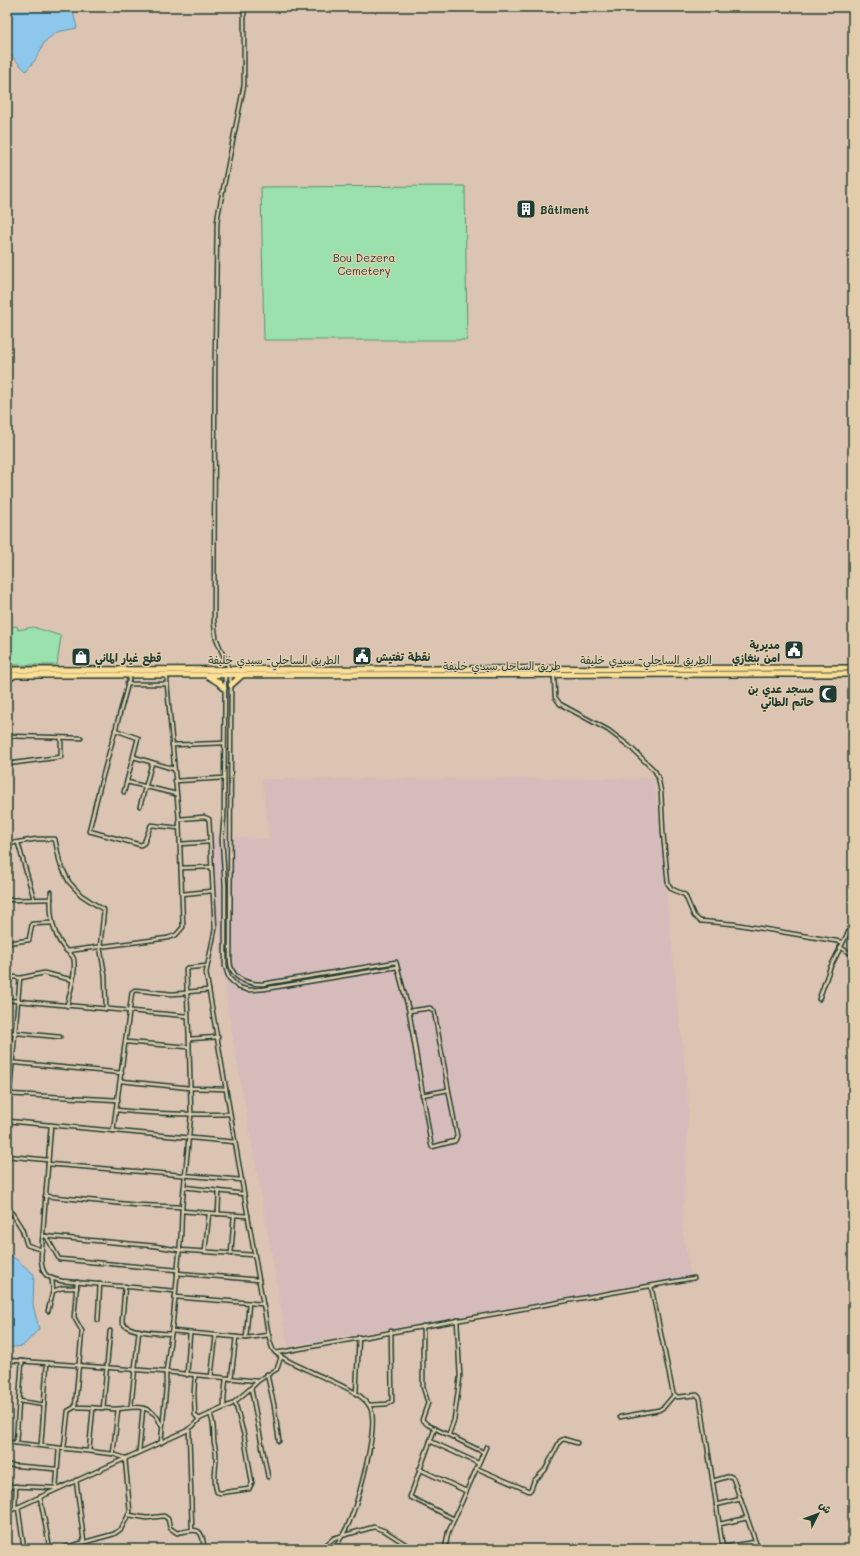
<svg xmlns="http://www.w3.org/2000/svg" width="860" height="1556" font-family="Mali,'Playpen Sans Arabic',sans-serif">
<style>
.built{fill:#d6bbbb}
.green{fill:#9be1ae;stroke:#5d8f71}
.water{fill:#8dc8ec;stroke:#6190a2}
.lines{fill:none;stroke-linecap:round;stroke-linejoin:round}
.street-casing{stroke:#1f3d34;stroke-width:5.5}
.highway-casing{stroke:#1f3d34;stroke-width:8}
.street{stroke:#e1ccab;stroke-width:2.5}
.highway{stroke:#fdde96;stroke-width:5}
.labels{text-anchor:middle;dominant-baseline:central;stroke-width:3;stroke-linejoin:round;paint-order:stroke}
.poi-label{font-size:11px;font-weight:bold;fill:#1f3d34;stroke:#e1ccab;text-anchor:start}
.park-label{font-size:11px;fill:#25453a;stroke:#e1ccab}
.street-label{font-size:11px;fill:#1f3d34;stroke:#e1ccab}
</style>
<rect width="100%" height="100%" fill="#dcc4b2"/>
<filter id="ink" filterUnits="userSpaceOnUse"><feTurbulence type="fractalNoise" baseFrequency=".025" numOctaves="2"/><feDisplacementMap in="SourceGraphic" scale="8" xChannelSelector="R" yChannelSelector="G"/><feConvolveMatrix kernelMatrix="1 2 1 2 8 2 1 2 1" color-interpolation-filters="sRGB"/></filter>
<g filter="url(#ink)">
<path class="built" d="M654,778L689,1108L682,1227L691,1277L288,1346L228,1011L222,968L211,835L269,839L262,779Z"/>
<g class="green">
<path d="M465,186L467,340H264L261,187Z"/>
<path d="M17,626L18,630L33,627L61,636L57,665H7V627Z"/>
</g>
<g class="water">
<path d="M7,7H75L73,12L77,28L57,32L45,41L36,59L26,71L7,51Z"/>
<path d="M7,1252L34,1274L33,1305L39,1329L23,1346L7,1348Z"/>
</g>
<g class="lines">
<defs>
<g id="street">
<path d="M229,669L216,638L214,622L215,359L217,224L218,215L244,85V7"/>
<path d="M230,674L231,685L230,961C231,979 247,984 263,984L396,962L409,1011L431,1144L432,1147L455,1141L457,1136L434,1011L430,1008L409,1011"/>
<path d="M167,675V684"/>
<path d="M225,675L224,815L222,839L225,886V966L229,978L238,987L248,990L264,989L397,967"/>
<path d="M554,675L555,697L560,704L608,730L629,746L655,771L658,777L661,792L663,832L668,884L672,889L685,895L694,916L700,921L734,924L842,942"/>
<path d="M130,676L99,790L89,831L141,845L144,843L151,825L179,828"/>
<path d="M7,682L14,677"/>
<path d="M115,730L138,738L124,792"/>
<path d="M7,736L81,738"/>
<path d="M172,745L224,743"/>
<path d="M134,757L174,769"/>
<path d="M7,764L61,757V738"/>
<path d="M175,781L224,778"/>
<path d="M127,782L176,794"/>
<path d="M140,806L152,763"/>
<path d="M179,819L204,817L209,819L215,929L206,973L263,1304C266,1315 268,1344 274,1351C281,1360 313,1372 325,1378C338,1384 364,1394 370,1407C380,1426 357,1505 348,1525C344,1533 339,1541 335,1549"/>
<path d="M18,843L34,899"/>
<path d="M7,844L37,839H55L60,863L69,882L81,895L104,910L100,947L105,976L106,1009"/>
<path d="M180,844L209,842"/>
<path d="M181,868L211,867"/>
<path d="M51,892C50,912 51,931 64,948C67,952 73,954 74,960C76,975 70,991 67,1006"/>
<path d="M182,894L212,891"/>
<path d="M7,900L51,899"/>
<path d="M7,943L29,940L32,924L52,923"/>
<path d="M840,947L853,955"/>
<path d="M67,951L168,938L176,935L183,927L179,819L167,684H127"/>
<path d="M7,976L20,978L44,973L73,980"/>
<path d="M187,992L209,990"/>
<path d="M819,999L830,968L853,923"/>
<path d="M7,1000L187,1016"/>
<path d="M7,1032L60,1037"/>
<path d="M189,1039L218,1037"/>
<path d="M126,1042L189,1047"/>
<path d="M7,1062L122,1073"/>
<path d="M121,1081L190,1088L226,1089"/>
<path d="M7,1094L118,1100"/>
<path d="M422,1095L448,1090"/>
<path d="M116,1110C155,1114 192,1115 230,1114"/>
<path d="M7,1121L235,1142"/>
<path d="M7,1121L20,978"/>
<path d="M51,1125L41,1258C42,1275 46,1278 62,1281L175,1291"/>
<path d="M113,1131L132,992L135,990L172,994L187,993"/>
<path d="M7,1156L48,1160"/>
<path d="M48,1164L242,1180"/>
<path d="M184,1187L244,1194"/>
<path d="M45,1196L136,1205L182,1207"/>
<path d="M7,1205L22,1229L27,1245L42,1250"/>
<path d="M182,1211L248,1216"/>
<path d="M218,1214L219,1191"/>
<path d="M43,1236L155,1246L179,1250L254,1255"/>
<path d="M46,1236L59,1259L177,1270"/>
<path d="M205,1251L209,1214"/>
<path d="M231,1254L234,1215"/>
<path d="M177,1273L259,1280"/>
<path d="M77,1282L74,1317L82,1331L75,1407C88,1407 101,1408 114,1409C128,1409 141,1403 153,1413C158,1416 159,1422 162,1426"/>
<path d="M125,1286L122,1322C127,1333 160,1333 171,1334"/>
<path d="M651,1286L673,1393L677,1397L697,1395L700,1398L723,1549"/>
<path d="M53,1291L62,1288H77"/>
<path d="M175,1297L263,1304"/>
<path d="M48,1311L53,1291L52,1279"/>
<path d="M98,1320L100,1283"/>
<path d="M423,1326V1387L428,1403L422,1420L428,1425L483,1452"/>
<path d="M172,1331L246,1338L269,1335"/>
<path d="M246,1338L249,1303"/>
<path d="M276,1353L694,1278"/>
<path d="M7,1360L166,1372L257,1381"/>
<path d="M267,1374L274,1405L279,1441"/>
<path d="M187,1375L190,1333"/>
<path d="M195,1376L194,1393L195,1415L199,1419"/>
<path d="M211,1377L216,1335"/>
<path d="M231,1379L236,1337"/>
<path d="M251,1388L268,1477"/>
<path d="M356,1394L359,1337"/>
<path d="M19,1401L44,1405"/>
<path d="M369,1405L387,1404L392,1401L391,1331"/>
<path d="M131,1406L139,1330"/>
<path d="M224,1408V1398L226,1379"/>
<path d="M103,1409L110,1331"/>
<path d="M210,1414C215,1424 213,1432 214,1442C215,1446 216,1450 216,1455C217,1466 212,1481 217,1492L220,1493L249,1489L252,1483L244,1435L235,1402"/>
<path d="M620,1417L659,1410L664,1407L674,1395"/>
<path d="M435,1428L410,1497L454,1519"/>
<path d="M189,1429L192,1529"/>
<path d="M449,1434L454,1420L460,1377L457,1320"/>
<path d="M430,1441L478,1463"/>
<path d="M7,1442L113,1454L125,1458L130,1512L121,1529L114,1534L60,1549"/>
<path d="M16,1443L22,1361"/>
<path d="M161,1443L166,1388V1372L173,1320L181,1234L182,1207L191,1115L189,1039L186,969L187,968L207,966"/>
<path d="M41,1445L47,1363"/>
<path d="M64,1448L68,1411L75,1407"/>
<path d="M89,1451L93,1408"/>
<path d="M139,1452L143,1408"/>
<path d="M113,1454L118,1409"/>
<path d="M7,1465L56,1469"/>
<path d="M476,1468L529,1491L531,1489L534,1481L545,1470L560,1441L564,1439L577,1443"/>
<path d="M419,1469L466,1491"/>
<path d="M76,1480L84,1542"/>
<path d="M713,1481L730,1476L733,1478L758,1549"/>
<path d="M7,1486L56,1488"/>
<path d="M56,1489L59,1448"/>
<path d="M40,1497L50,1549"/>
<path d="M716,1505L741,1499"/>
<path d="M18,1507L24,1549"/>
<path d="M15,1508L16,1486"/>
<path d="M7,1512L186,1431L193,1426L199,1419L232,1404L251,1388L258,1381L277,1369L281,1357"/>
<path d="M129,1515L147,1518L164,1516L168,1519L170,1528L177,1533C196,1529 203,1526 204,1549"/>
<path d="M720,1524L747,1518"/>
<path d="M723,1547L755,1542"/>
<path d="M321,1549L334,1538L374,1527L385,1531L413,1549"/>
<path d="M445,1549L448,1533L486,1447"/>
</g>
<g id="highway">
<path d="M7,670L853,668"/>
<path d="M7,675L853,674"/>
<path d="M208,676L218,682L224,688"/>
<path d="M231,685L242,675"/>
</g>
</defs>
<use href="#street" class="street-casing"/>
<use href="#highway" class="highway-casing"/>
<use href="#street" class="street"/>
<use href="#highway" class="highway"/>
</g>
</g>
<defs>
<symbol id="building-square" viewBox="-11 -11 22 22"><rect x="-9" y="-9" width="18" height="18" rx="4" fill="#1f3d34" stroke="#e1ccab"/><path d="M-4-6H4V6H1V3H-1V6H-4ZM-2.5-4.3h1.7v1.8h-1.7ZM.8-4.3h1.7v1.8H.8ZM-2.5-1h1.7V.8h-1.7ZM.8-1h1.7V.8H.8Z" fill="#fff"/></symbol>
<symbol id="civic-square" viewBox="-11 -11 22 22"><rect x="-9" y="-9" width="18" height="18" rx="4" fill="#1f3d34" stroke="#e1ccab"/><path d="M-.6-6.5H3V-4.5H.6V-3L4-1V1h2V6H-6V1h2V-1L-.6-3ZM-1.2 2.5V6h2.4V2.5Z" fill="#fff"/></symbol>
<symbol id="shop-square" viewBox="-11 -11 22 22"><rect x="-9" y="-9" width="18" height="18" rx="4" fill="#1f3d34" stroke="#e1ccab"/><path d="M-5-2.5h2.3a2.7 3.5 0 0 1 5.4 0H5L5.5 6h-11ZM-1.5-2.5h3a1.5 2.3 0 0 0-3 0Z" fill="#fff"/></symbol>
<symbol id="mosque-square" viewBox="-11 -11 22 22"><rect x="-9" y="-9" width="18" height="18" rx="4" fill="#1f3d34" stroke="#e1ccab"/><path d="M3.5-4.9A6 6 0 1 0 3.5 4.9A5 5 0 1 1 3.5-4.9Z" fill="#fff"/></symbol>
</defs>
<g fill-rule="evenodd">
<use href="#building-square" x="515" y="198" width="22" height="22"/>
<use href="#civic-square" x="783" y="639" width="22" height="22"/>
<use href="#civic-square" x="351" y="645" width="22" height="22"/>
<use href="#shop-square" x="70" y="646" width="22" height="22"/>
<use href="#mosque-square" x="817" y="683" width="22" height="22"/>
</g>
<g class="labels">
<g class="poi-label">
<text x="540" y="209">Bâtiment</text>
<text x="780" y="644" text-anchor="end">مديرية<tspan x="780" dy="13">امن بنغازي</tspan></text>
<text x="376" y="656">نقطة تفتيش</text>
<text x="95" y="657">قطع غيار الماني</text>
<text x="814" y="688" text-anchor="end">مسجد عدي بن<tspan x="814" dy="13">حاتم الطائي</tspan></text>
</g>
<g class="park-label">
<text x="364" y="257">Bou Dezera<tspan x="364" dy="13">Cemetery</tspan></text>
</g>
<g class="street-label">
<text x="274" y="659">الطريق الساحلي- سيدي خليفة</text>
<text x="646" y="659">الطريق الساحلي- سيدي خليفة</text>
<text x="502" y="665">طريق الساحل سيدي خليفة</text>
</g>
</g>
<rect width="860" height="1556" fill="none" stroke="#e1ccab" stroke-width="24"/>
<rect x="12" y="12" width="836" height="1532" fill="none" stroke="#1f3d34" stroke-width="1.5" filter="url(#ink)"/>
<g transform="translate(818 1514) rotate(48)" stroke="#e1ccab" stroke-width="3" paint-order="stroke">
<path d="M0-3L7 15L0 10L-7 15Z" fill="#1f3d34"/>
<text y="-6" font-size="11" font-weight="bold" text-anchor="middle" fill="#1f3d34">ش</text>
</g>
</svg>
